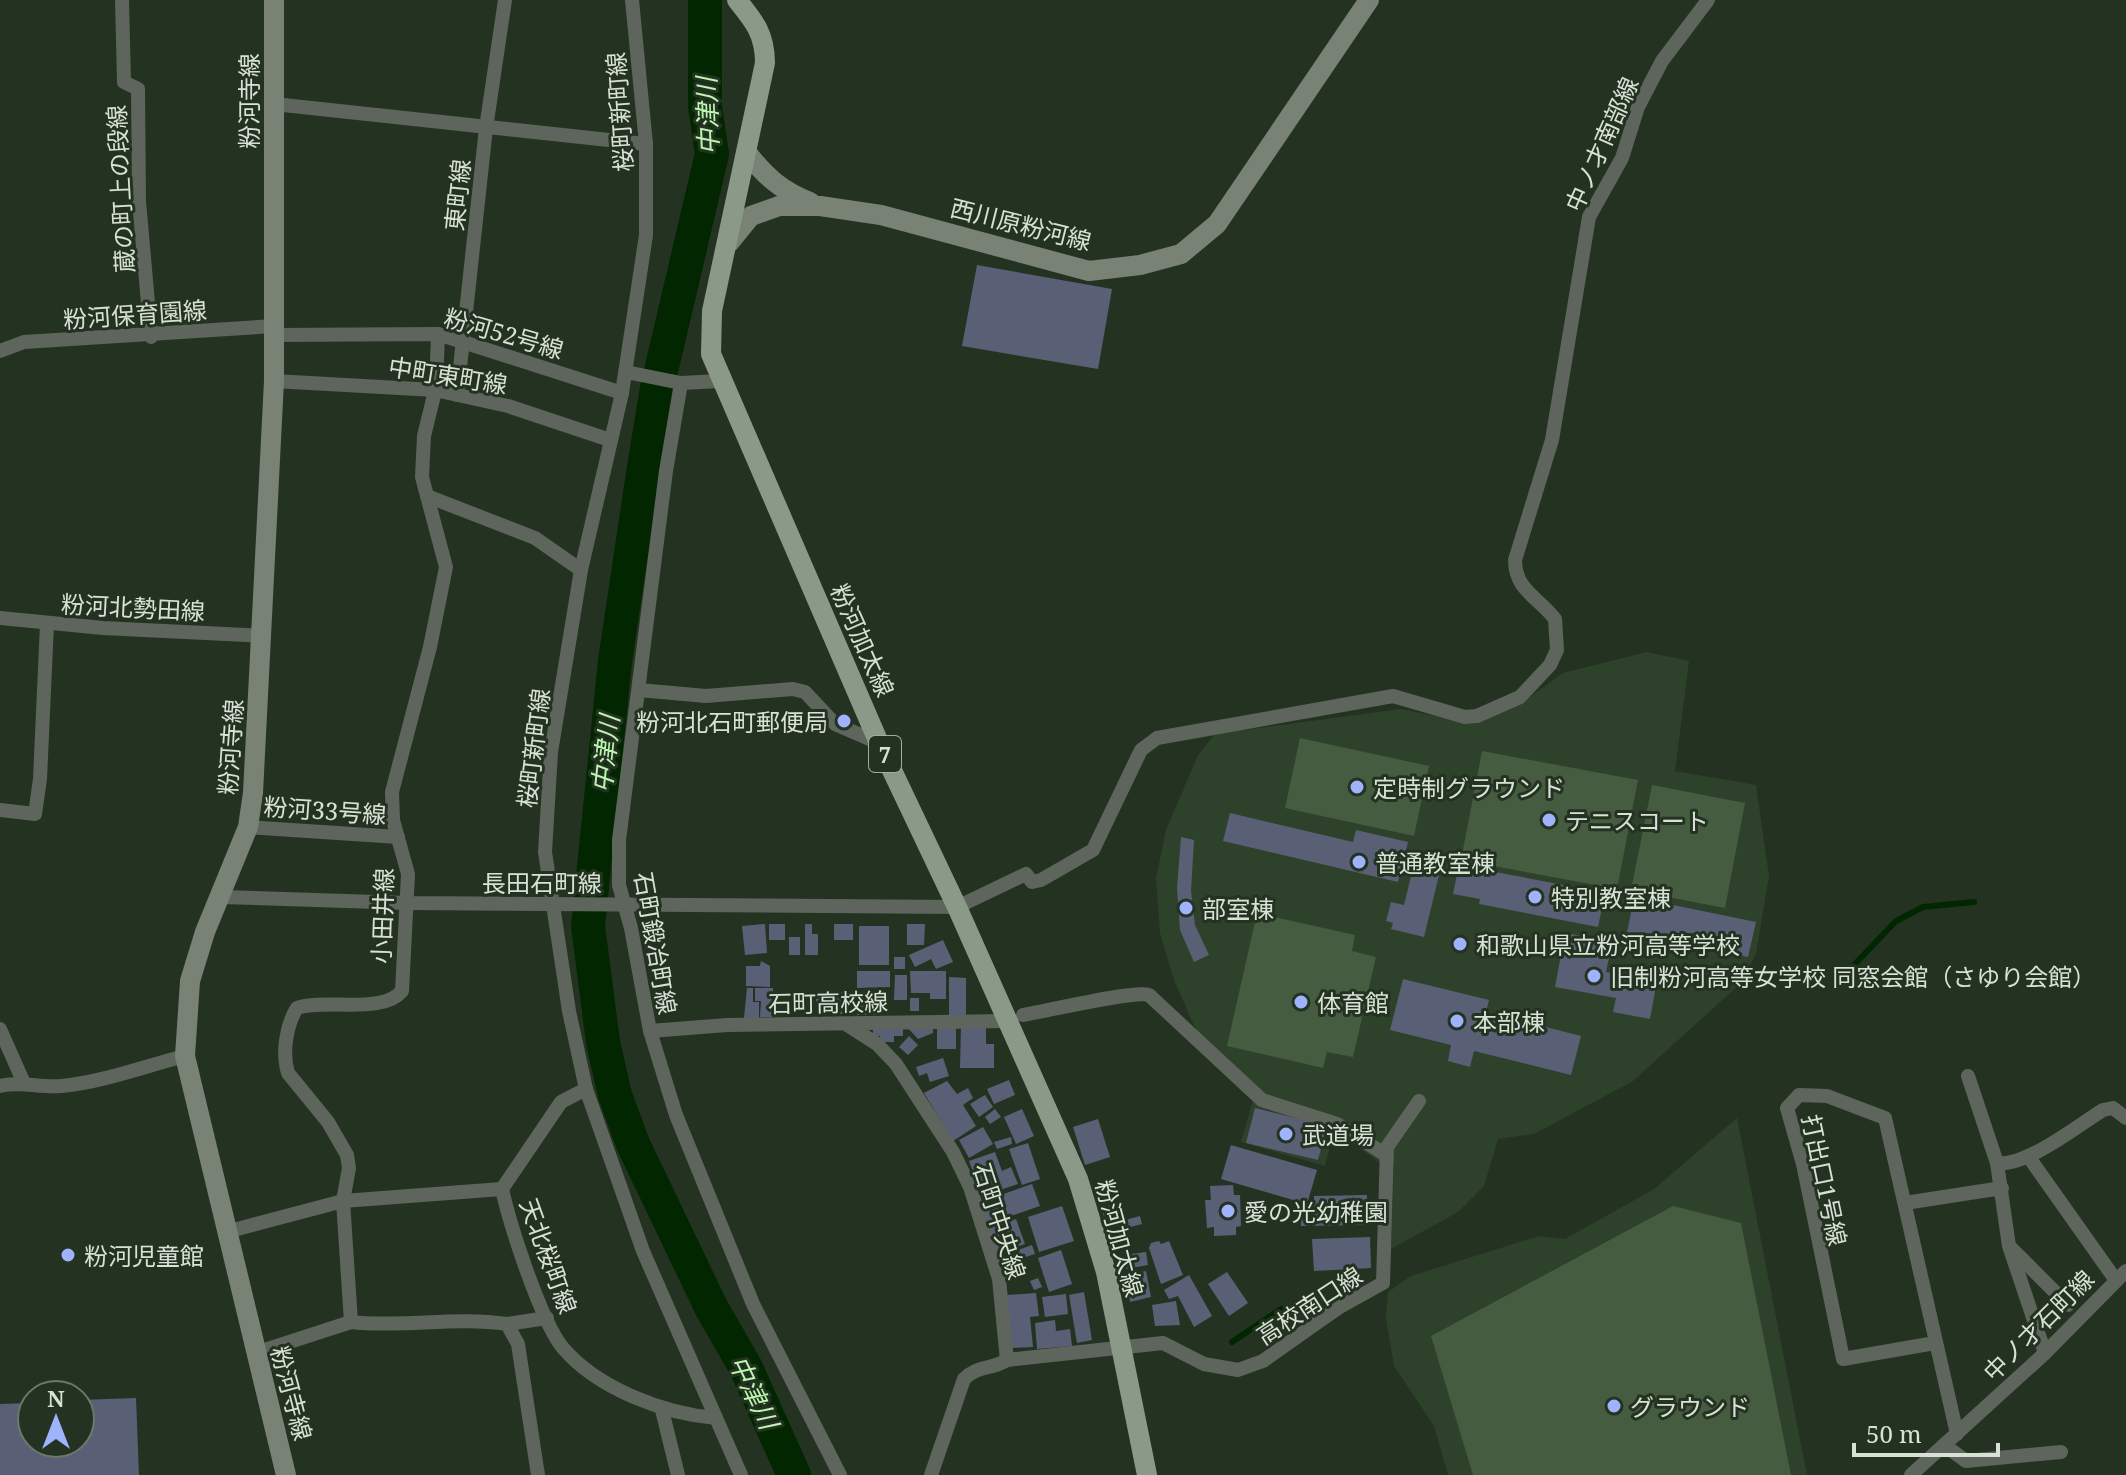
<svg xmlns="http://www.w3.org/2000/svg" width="2126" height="1475" font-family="'Noto Serif','Noto Sans JP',serif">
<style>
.built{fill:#2e412a}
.green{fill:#465c41}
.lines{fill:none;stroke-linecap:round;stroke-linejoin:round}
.stream{stroke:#022600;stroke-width:6}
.river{stroke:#022600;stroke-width:34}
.building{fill:#596076}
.minor{stroke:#5e655c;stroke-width:14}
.secondary{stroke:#788375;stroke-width:20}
.primary{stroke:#8b9a88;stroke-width:20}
.poi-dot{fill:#9fb3fd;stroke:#243321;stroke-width:3}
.labels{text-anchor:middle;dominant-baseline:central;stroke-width:6;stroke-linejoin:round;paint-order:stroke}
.shield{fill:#243321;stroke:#a1ad9f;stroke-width:2}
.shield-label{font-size:22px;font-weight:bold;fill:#d7e1d5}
.street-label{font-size:24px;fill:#d7e1d5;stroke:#243321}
.poi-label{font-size:24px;fill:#d7e1d5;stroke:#243321;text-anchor:start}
.water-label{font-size:26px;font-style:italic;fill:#bcf7af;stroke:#243321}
</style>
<rect width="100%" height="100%" fill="#243321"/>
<g class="built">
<path d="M1647,652L1689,661L1675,771L1756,785L1769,876L1756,954L1740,984L1633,1081L1534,1134L1498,1139L1484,1186L1458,1212L1391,1249L1394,1165L1379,1162L1334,1130L1325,1166L1241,1142L1256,1090L1196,1030L1174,980L1160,933L1156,878L1166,830L1198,755L1215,734L1401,709L1475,724L1523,702L1563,673Z"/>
<path d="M1737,1118L1807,1475H1448L1434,1426L1394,1366L1386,1319L1388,1292L1411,1276L1539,1236L1565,1239L1654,1189Z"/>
</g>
<g class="green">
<path d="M1300,738L1429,766L1414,836L1285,808Z"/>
<path d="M1482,751L1638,780L1617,889L1461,860Z"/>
<path d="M1652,785L1745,803L1725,908L1631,890Z"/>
<path d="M1257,913L1355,935L1352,951L1376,957L1353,1057L1327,1052L1323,1068L1227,1046Z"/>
<path d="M1673,1206L1741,1223L1791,1475H1473L1431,1336Z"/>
</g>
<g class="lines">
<g class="stream">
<path d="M1853,966L1896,921L1923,907L1974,902"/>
<path d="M1232,1342L1281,1309"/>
</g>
<path class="river" d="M705,0V107L712,154L657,388L644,467L615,661L588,926L603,1042L615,1095L633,1144L711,1307L746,1368L794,1475"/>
</g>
<g class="building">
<path d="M977,265L1112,289L1098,369L962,346Z"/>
<path d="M1230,813L1353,842L1356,830L1408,842L1398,882L1223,841Z"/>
<path d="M1181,837L1194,840L1191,891L1195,925L1209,955L1194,962L1180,930L1177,888Z"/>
<path d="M1414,864L1440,871L1424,937L1391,929L1393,923L1386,921L1391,902L1404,905Z"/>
<path d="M1459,865L1605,893L1598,927L1479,904L1480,899L1453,894Z"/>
<path d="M1634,897L1756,922L1748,957L1627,933Z"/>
<path d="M765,924L767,953L745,955L742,926Z"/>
<rect x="769" y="924" width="16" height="16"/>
<path d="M805,924H812V934H818V955H805Z"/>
<rect x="834" y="924" width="19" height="16"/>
<path d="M907,924H925L924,945H907Z"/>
<rect x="859" y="926" width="30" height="39"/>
<path d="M1565,933L1600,939L1599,946L1611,948L1606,972L1657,981L1650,1019L1613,1012L1616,998L1555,987Z"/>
<rect x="789" y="937" width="11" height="18"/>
<path d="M943,940L953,962L936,969L931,959L915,967L909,955Z"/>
<rect x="894" y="957" width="11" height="12"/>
<path d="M761,961L770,966V987L746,986V966H760Z"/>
<path d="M857,971H890V987L857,988Z"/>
<path d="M910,971H946V999H930V993H911Z"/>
<path d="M895,975H907V1000H894Z"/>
<path d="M949,977L966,978V1015H949Z"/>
<path d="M1403,979L1489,1000L1486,1012L1581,1036L1571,1075L1474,1051L1470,1067L1448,1061L1451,1045L1390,1030Z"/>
<path d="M747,988H753V1002H759V1018H744Z"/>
<path d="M755,988H773V995H778V1017H760L761,1001H755Z"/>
<rect x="816" y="992" width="36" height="22"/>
<rect x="857" y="992" width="25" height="23"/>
<rect x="910" y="998" width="9" height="13"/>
<path d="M873,1026H903V1036H894V1042H880V1036H873Z"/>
<path d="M906,1026H933V1033L918,1039Z"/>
<path d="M961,1026H986V1044H994V1068H960Z"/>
<rect x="937" y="1028" width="19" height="21"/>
<path d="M909,1036L918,1045L908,1055L899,1047Z"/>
<path d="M943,1058L949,1076L930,1082L927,1073L919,1076L916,1067Z"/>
<path d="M1009,1080L1015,1095L994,1104L987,1089Z"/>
<path d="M947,1081L957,1094L968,1088L973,1098L963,1105L976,1126L953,1141L924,1093Z"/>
<path d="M985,1095L993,1107L979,1117L970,1104Z"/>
<path d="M1255,1108L1327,1126L1318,1160L1246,1143Z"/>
<path d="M995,1109L1001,1117L990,1124L985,1117Z"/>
<path d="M1022,1109L1034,1136L1016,1144L1004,1117Z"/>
<path d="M1098,1119L1110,1157L1085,1165L1073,1127Z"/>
<path d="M983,1127L993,1144L969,1158L959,1140Z"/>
<path d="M1011,1137L1012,1144L997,1149L994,1142Z"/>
<path d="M1028,1143L1040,1179L1022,1185L1009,1149Z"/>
<path d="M1231,1145L1317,1170L1307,1204L1221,1179Z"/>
<path d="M995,1152L1002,1171L1011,1167L1018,1184L982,1196L969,1161Z"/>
<path d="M1032,1184L1040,1206L996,1221L989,1199Z"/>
<path d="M1233,1185L1234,1195H1240L1241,1226L1236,1227V1235L1214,1236V1227L1207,1228L1205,1200H1211L1210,1186Z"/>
<path d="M1367,1195V1225L1301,1226V1207H1314V1196Z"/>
<path d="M987,1201L993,1221L987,1222L981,1202Z"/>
<path d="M1111,1205L1115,1219L1105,1222L1102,1208Z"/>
<path d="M1062,1206L1074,1241L1039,1252L1028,1217Z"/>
<path d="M1140,1216L1142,1224L1123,1229L1121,1221Z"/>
<path d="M1016,1219L1025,1244L997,1253L989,1228Z"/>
<path d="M1370,1237L1371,1268L1314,1271L1312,1239Z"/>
<path d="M1159,1241L1161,1244L1169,1241L1183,1275L1161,1284L1149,1248L1151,1243Z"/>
<path d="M1032,1245L1035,1254L1010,1262L1007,1254Z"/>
<path d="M1061,1250L1072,1284L1049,1292L1038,1258Z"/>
<path d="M1146,1252L1148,1265L1126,1269L1124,1255Z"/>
<path d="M1146,1271L1151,1297L1130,1302L1124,1276Z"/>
<path d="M1227,1272L1248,1303L1229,1316L1208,1284Z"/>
<path d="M1189,1275L1212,1316L1194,1327L1178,1296L1169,1299L1164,1290Z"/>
<path d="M1038,1278L1042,1287L1034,1290L1030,1281Z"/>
<path d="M1084,1292L1092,1340L1077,1343L1069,1295Z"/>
<path d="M1036,1293L1039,1316L1030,1317L1033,1347L1011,1348L1007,1295Z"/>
<path d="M1066,1294L1068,1314L1045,1317L1042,1297Z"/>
<path d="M1176,1301L1180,1325L1155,1326L1152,1305Z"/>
<path d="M1055,1320L1056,1331L1070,1329L1072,1346L1037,1349L1035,1323Z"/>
<path d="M136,1398L139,1475H0V1404L32,1403V1443H80V1400Z"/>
</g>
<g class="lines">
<g class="minor">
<path d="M122,0L124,82L138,89L139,201L151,337"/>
<path d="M632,0L646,144V235L622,393L581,570L551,752L545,852L569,1011L586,1089L643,1251L741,1475"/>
<path d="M274,104L646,144"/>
<path d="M438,334L436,387L424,436L422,477L446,567L430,647L392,792L393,820L408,874L402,991C382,1015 325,998 297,1008C286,1025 282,1054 288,1073L328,1122L347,1155L349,1168L343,1201L351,1322C403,1328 455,1316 507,1324L518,1344L538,1475"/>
<path d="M275,335L438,334L622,393"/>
<path d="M0,351L24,342L274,326"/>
<path d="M626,372L681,383L720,381"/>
<path d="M274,381L435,390L508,406L610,440"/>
<path d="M681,383L666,471L619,840V885L631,928L650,1031L676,1115L753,1304L840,1475"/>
<path d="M457,395L486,128L505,0"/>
<path d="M427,496L535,538L581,570"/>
<path d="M0,618L103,628L264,636"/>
<path d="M639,690L706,696L793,689L805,692L835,724L879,743"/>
<path d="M0,810L35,814L40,779L47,624"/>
<path d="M248,827L398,837"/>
<path d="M222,897L407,903L957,907L1026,874L1032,882L1041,880L1093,850L1141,750L1157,738L1393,696L1465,717L1477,716L1520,697L1550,665L1557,650L1555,619C1538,597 1515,590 1515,560L1552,440L1589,217L1622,158L1638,107L1662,61L1708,0"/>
<path d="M1023,1015C1047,1011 1135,990 1149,995L1262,1100L1337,1124L1386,1155"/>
<path d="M846,1024L877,1044L896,1064L953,1152L970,1187L999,1279L1007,1360L1163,1343L1204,1364L1238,1370L1263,1361L1338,1308L1383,1283L1387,1147L1419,1101"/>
<path d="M0,1029L23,1081"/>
<path d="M650,1031L727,1025L1008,1021"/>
<path d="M1968,1076L1997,1163L2009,1246L2045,1353"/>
<path d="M0,1086C22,1081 40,1088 62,1086C103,1082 145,1066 185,1056"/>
<path d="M2028,1156L2115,1279"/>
<path d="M1997,1163C2026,1167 2077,1126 2103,1110L2113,1108L2126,1118"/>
<path d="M502,1189L561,1102L586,1089"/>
<path d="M1905,1203L2002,1188"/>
<path d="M226,1232L343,1201L502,1189C510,1225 541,1322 563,1348C598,1389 665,1414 716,1418"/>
<path d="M2012,1249L2068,1305"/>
<path d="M507,1324L547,1318"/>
<path d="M1935,1343L1843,1359L1803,1164L1787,1108L1799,1095L1827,1096L1885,1118L1957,1434"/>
<path d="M255,1353L351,1322"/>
<path d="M662,1410L678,1475"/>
<path d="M1944,1445L1966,1461L2061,1452"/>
<path d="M931,1475L964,1379C978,1365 991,1370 1007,1360"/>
<path d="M1911,1475L2044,1354L2126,1271"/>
</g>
<g class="secondary">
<path d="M274,0V381L253,793L248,827L205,932L190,981L185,1056L286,1475"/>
<path d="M748,154C766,177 782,191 810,202"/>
<path d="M729,243L751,216L779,206H820L881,215L1089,271L1140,265L1181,254L1217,224L1369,0"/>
</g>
<path class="primary" d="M737,0C754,21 765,34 765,63L712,311L711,354L879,743L957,907L1078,1179L1106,1272L1147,1475"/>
</g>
<g class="poi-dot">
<circle cx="844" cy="721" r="8"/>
<circle cx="1357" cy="787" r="8"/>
<circle cx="1549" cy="820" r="8"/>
<circle cx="1359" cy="862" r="8"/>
<circle cx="1535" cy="897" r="8"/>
<circle cx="1186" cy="908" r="8"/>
<circle cx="1460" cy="944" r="8"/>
<circle cx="1594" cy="976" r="8"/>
<circle cx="1301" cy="1002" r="8"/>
<circle cx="1457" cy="1021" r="8"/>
<circle cx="1286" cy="1134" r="8"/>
<circle cx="1228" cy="1211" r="8"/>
<circle cx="68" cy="1255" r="8"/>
<circle cx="1614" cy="1406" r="8"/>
</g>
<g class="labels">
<rect class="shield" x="869" y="736" width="32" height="36" rx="6"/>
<g class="shield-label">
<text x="885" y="754">7</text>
</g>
<g class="street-label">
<text transform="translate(248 101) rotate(-90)">粉河寺線</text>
<text transform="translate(619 112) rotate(-94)">桜町新町線</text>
<text transform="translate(1601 144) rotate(-66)">中ノ才南部線</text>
<text transform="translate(120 189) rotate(-93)">蔵の町上の段線</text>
<text transform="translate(457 195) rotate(-84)">東町線</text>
<text transform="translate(1021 224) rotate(14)">西川原粉河線</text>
<text transform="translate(135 314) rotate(-4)">粉河保育園線</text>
<text transform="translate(504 333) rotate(16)">粉河52号線</text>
<text transform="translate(448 375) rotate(9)">中町東町線</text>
<text transform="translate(133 607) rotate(3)">粉河北勢田線</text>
<text transform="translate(863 640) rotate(66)">粉河加太線</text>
<text transform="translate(230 747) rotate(-86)">粉河寺線</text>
<text transform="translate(533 748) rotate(-83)">桜町新町線</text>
<text transform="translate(325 810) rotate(4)">粉河33号線</text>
<text x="542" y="882">長田石町線</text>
<text transform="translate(382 916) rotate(-88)">小田井線</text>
<text transform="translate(656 943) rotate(80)">石町鍛冶町線</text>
<text transform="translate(828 1002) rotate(-1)">石町高校線</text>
<text transform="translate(1825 1180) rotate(78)">打出口1号線</text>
<text transform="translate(1000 1221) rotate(72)">石町中央線</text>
<text transform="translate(1120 1238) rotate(75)">粉河加太線</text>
<text transform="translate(549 1256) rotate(70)">天北桜町線</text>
<text transform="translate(1309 1305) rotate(-33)">高校南口線</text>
<text transform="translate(2038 1325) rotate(-45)">中ノ才石町線</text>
<text transform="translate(292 1393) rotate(75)">粉河寺線</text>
</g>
<g class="poi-label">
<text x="828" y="721" text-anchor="end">粉河北石町郵便局</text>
<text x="1373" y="787">定時制グラウンド</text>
<text x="1565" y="820">テニスコート</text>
<text x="1375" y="862">普通教室棟</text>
<text x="1551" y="897">特別教室棟</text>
<text x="1202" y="908">部室棟</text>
<text x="1476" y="944">和歌山県立粉河高等学校</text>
<text x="1610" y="976">旧制粉河高等女学校 同窓会館（さゆり会館）</text>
<text x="1317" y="1002">体育館</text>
<text x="1473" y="1021">本部棟</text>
<text x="1302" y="1134">武道場</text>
<text x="1244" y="1211">愛の光幼稚園</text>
<text x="84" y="1255">粉河児童館</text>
<text x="1630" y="1406">グラウンド</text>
</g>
<g class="water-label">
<text transform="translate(707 116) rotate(-92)">中津川</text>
<text transform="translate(605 754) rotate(-84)">中津川</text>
<text transform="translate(754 1392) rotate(64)">中津川</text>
</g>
</g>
<g transform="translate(56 1419)"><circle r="38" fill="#243321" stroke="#6c7969" stroke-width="2"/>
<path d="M0-6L14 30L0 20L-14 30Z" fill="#9fb3fd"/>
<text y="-12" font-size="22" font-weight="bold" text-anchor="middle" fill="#d7e1d5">N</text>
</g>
<path d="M1854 1443v12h144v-12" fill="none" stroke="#d7e1d5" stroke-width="4"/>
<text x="1866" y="1443" font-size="24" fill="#d7e1d5" stroke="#243321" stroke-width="6" paint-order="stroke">50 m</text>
</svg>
